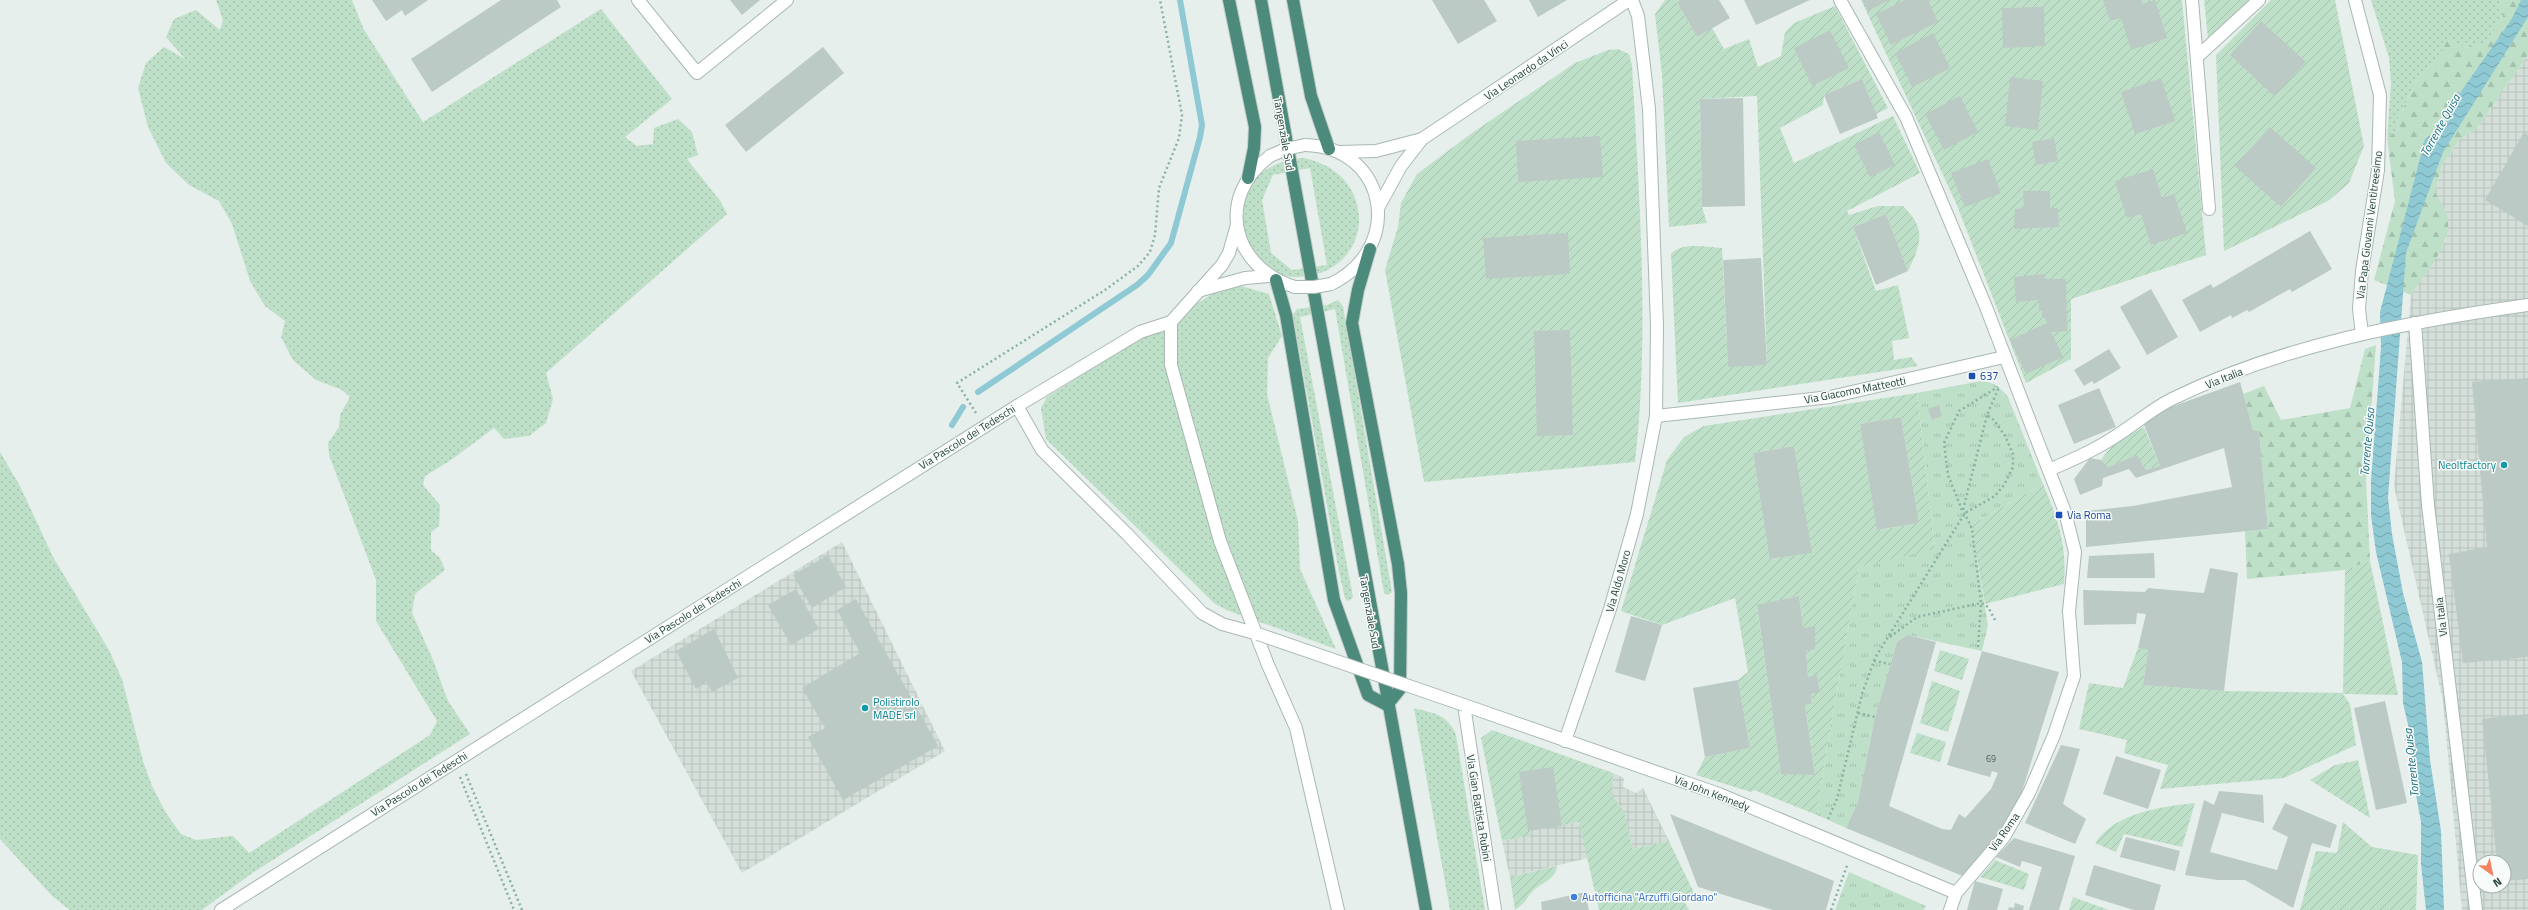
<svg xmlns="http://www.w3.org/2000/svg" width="2528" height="910" font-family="'Titillium Web',sans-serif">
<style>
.industrial{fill:url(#industrial-grid);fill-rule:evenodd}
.grass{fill:url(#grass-dots);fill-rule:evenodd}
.forest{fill:url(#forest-firs)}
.park{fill:url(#park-tufts)}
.garden{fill:url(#garden-furrows);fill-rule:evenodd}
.water{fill:url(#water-waves)}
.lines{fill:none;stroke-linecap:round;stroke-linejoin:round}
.stream{stroke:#8ec9d4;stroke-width:6}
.building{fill:#bbcac4}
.service-casing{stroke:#a8b8b2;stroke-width:14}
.minor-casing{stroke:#a8b8b2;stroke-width:14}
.tertiary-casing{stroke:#a8b8b2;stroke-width:14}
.trunk-casing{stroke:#c2cac8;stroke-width:14}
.path{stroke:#86b3a5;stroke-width:2.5;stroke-dasharray:2 3;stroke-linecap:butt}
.service{stroke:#fff;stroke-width:12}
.minor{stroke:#fff;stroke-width:12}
.tertiary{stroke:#fff;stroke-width:12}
.trunk{stroke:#4c8a7c;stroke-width:12}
.minor-bridge-casing{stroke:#a8b8b2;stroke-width:14;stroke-linecap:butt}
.tertiary-bridge-casing{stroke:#a8b8b2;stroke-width:14;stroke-linecap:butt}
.minor-bridge{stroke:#fff;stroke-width:12}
.tertiary-bridge{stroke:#fff;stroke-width:12}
.transit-dot{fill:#1a4fb4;stroke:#f7fbf9;stroke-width:1.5}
.culture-dot{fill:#0f9aa8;stroke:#f7fbf9;stroke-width:1.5}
.shop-dot{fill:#3f7fe0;stroke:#f7fbf9;stroke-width:1.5}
.labels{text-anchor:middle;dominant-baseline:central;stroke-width:3;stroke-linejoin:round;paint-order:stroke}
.number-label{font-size:9px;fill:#4a645c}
.street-label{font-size:11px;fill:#24423a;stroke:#f7fbf9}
.transit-label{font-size:11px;fill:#164399;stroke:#f7fbf9;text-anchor:start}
.culture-label{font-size:11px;fill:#0d838f;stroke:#f7fbf9;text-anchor:end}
.shop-label{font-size:11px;fill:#366cbe;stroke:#f7fbf9;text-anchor:start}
.water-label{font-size:12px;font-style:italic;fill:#1c6f80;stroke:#f7fbf9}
</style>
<defs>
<pattern id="industrial-grid" width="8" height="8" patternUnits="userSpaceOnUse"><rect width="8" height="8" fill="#d4dfda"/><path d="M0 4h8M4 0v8" fill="none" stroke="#b6c1bc"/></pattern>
<pattern id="grass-dots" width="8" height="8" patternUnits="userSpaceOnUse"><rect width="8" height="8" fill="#bfe0c8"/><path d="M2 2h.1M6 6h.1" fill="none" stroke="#a4c1ad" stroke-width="1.8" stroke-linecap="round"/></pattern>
<pattern id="forest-firs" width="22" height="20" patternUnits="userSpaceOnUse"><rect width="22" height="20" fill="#bfe0c8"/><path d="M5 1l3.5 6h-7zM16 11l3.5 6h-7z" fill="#a4c1ad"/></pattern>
<pattern id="park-tufts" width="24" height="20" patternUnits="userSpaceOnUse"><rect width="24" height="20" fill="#bfe0c8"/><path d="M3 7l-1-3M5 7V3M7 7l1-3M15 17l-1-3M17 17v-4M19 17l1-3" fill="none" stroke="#a4c1ad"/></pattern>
<pattern id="garden-furrows" width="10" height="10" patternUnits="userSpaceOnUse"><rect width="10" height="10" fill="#bfe0c8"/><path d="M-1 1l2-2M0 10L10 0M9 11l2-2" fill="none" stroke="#a4c1ad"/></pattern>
<pattern id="water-waves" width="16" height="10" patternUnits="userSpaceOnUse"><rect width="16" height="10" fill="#8ec9d4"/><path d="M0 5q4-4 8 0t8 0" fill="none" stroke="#74a5ad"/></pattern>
</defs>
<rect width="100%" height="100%" fill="#e6efeb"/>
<g class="industrial">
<path d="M2528,55V910H2462L2443,701L2394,486L2411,295L2446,240L2448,221L2445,210L2435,192L2442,166L2459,140L2477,128ZM2480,862H2504V886H2480Z"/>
<path d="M842,542L945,751L742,873L631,671Z"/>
<path d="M1613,773L1624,778L1623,787L1636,793L1643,788L1669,841L1633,849L1624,812L1612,795Z"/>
<path d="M1579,822L1588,858L1510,877L1502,841L1530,836L1528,831Z"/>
</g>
<g class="grass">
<path d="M216,0H352L364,30L423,122L601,9L672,99L625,137L637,146L653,144L654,128L678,119L692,132L698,155L687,159L721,202L727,214L546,373L553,399L546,423L529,436L504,439L494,428L451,460L425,476L423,485L440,505L439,526L431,532V550L440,558L445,570L415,594L412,613L433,660L448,701L470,734L251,874L202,910H70L52,896L0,839V452L20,486L53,557L109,650L122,679L143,761L152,786L166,813L181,834L196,840L233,836L249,853L430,735L437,721L376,621V580L329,455L328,443L339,427L340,415L350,397L342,390L316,380L293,360L281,337L285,321L265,306L250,281L232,224L219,201L189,185L166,163L148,127L138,88L146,63L164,47L185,59L166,37L174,19L196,10L220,30L223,20Z"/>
<path d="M2371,0H2501L2503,17L2485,44L2466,48L2448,39L2438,59L2418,77L2398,119L2397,131L2387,138L2391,83L2389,58Z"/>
<path d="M1304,158C1381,174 1375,272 1300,277C1289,278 1275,274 1266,267C1260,262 1255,254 1250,249C1244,242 1244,234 1242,226C1234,186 1267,160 1304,158ZM1310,168L1327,265L1292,270L1271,253L1262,200L1273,175Z"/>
<path d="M1241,286L1269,294L1282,336L1268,358L1267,394L1298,521L1300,569L1336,649L1229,611L1215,604L1046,439L1041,408L1047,397L1220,289Z"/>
<path d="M1338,300L1343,306L1392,592L1388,595L1384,593L1335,309L1300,317L1353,597L1349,601L1345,599L1338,567L1293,315L1297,309L1327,305Z"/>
<path d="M1414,708C1433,713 1448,714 1456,735L1485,910H1450Z"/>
</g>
<g class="forest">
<path d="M2501,0H2528V55L2477,128L2459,140L2442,166L2435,192C2440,201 2446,210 2448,220C2451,246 2424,274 2411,295L2374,280L2395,201L2387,138L2397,131L2398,119L2418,77L2438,59L2448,38L2466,48L2485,43L2503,17Z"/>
<path d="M2376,345L2366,479L2370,561L2345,570L2247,579L2245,531L2268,529L2259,431L2253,430L2243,394L2264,386L2281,420L2350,408L2365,349Z"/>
</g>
<g class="park">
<path d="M1981,381C1994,382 2000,387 2008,397L2043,484L1971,525L1988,625L1982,651L1907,635L1897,642L1875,717L1858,802L1846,828L1817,815L1823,771L1859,567L1935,548L1917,393Z"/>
<path d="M1849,872L1926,906L1924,910H1835Z"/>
</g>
<g class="garden">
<path d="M1665,0H1680L1677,2L1697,37L1712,28L1724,49L1749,39L1758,67L1781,56L1785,32L1794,23L1835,6L1888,108L1876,114L1862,79L1824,95L1823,105L1780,128L1794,163L1893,116L1920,173L1847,211L1849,215L1878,206H1903C1927,229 1921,244 1908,271L1886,214L1853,227L1876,291L1898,285L1909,338L1892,341L1894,360L1911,357L1918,366L1678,403L1671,254C1682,242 1706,247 1722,248L1728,366L1767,364L1757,96L1700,99L1702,207L1707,223L1669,227L1662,75L1655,14Z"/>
<path d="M1861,0H2182L2206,255L2071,299V359L2026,383L1956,203Z"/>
<path d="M2204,0H2249L2208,39Z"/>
<path d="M2271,0H2335L2364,146L2349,183L2328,201L2224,251L2216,55Z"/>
<path d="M1618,49L1629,54L1632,65C1639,197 1650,331 1635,462L1424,482L1385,270L1398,227L1401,203L1417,174L1472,133L1575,63L1608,50Z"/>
<path d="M1917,393L1935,549L1859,567L1823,771L1817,815L1754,790L1751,792L1696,775L1705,757L1750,748L1738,680L1748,672L1735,598L1662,625L1621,611L1667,460L1684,437L1704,426ZM1901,417L1919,523L1878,530L1860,424ZM1794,446L1811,552L1771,559L1753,453ZM1799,596L1803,628L1815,627V648L1806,651L1808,677L1817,676L1820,691L1811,694L1812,704L1805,705L1815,775L1781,773L1757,606Z"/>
<path d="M2144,427L2160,466L2146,470L2137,456L2108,467L2101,460L2114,443Z"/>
<path d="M2043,484C2058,519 2067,545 2064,584L1985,604L1971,525Z"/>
<path d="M2370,561L2398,695L2343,694L2350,704L2356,745L2284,778L2160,789L2168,765L2124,753L2127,740L2079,729L2089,683L2123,688L2138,648L2148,650L2143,685L2224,691L2343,693L2345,570Z"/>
<path d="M1940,650L1969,659L1962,680L1934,671Z"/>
<path d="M1932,681L1960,691L1948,732L1920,723Z"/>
<path d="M1492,730L1613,773L1612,795L1624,812L1633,849L1669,841L1696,897L1685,903L1689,910H1599L1579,822L1529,831L1530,836L1502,841L1481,738Z"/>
<path d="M1917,733L1946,742L1940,762L1910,753Z"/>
<path d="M2358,760L2370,818L2310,780L2335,765Z"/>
<path d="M2195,803L2182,847L2124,834L2116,852L2095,843C2116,812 2161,807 2195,803Z"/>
<path d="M2343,822L2372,847L2418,855L2416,910H2300L2316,851L2337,853Z"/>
<path d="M1995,860L2029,874L2024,890L1980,877Z"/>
<path d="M1557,866C1556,880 1540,883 1532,892C1524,901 1528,901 1515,910L1510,877Z"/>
<path d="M2073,897L2109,910H2069Z"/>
</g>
<path class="water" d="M2521,0H2528V17L2443,152L2406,253L2388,498L2392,534L2403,593L2422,662L2430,760L2441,831L2444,910H2426L2421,864V822L2413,779L2410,733L2403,703L2402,662L2376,552L2371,515V481L2381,347L2380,312L2425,139L2445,124L2451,106L2511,20Z"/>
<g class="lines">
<g class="stream">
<path d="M978,392L1137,285L1148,275L1171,243L1200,137L1202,125L1180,0"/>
<path d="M952,425L963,407"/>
</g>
</g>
<g class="building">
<path d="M372,0H428L405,16L402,10L386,21Z"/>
<path d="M501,0H557L561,7L432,92L411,59Z"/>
<path d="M730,0H760L742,15Z"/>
<path d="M1432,0H1484L1497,21L1458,44Z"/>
<path d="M1529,0H1567L1538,17Z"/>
<path d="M1680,0H1719L1730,18L1697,37L1677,2Z"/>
<path d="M1744,0H1810L1756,25Z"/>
<path d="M1862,0H1889L1868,11Z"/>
<path d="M1905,0H1928L1938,22L1891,45L1876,14Z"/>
<path d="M2103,0H2141L2142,4L2155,0L2167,38L2131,50L2121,18L2110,21Z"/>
<path d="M2044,7L2045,46L2003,48L2002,8Z"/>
<path d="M2261,21L2306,62L2274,96L2230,55Z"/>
<path d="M1830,30L1849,68L1812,86L1794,48Z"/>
<path d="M1933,33L1950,68L1912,87L1895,53Z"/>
<path d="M823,47L844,73L746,152L725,125Z"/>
<path d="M2010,77L2043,81L2038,130L2005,126Z"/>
<path d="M2161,78L2175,121L2135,134L2121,92Z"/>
<path d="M1862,79L1878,118L1840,134L1824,95Z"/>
<path d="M1960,96L1978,132L1944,150L1925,114Z"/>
<path d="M1743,98L1745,206L1702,207L1700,99Z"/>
<path d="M2270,127L2316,168L2281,207L2235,166Z"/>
<path d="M1879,132L1895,165L1870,177L1854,145Z"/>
<path d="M2524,132L2528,135V226L2485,200Z"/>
<path d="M1600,136L1603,177L1518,182L1516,141Z"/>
<path d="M2054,138L2058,161L2036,165L2032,142Z"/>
<path d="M1988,159L2001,193L1965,207L1951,173Z"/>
<path d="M2153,169L2162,198L2174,194L2187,233L2151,245L2141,214L2127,218L2115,181Z"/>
<path d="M2023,191H2050V208H2058L2059,227L2014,229L2015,209L2024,208Z"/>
<path d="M1886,214L1908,271L1876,285L1853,227Z"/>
<path d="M2310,231L2332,269L2292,292L2290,289L2249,312L2247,310L2232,318L2231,315L2200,332L2182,300L2211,284L2213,288Z"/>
<path d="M1568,233L1570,274L1486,279L1483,238Z"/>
<path d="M1761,258L1767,365L1728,367L1723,260Z"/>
<path d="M2044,274L2045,279H2066L2067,331L2051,332L2063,357L2026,374L2010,340L2047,323L2045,318H2042V311H2039V300L2016,302L2014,277Z"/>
<path d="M2151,289L2178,337L2147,355L2120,307Z"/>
<path d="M1570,330L1573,435L1537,436L1534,331Z"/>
<path d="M2109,349L2121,368L2094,384L2092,381L2084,386L2074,370Z"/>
<path d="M2528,378V657L2463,663L2449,554L2487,547L2472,382Z"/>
<path d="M2240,382L2253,430L2259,431L2268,529L2086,547V511L2133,506L2232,487L2224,448L2136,478L2129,469L2103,478L2102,486L2080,495L2074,479L2090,458L2101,460L2108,467L2137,455L2146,470L2160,466L2143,422L2171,407Z"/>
<path d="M2099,388L2116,427L2074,444L2058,405Z"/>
<path d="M1939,405L1942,416L1932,420L1928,409Z"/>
<path d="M1901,417L1919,523L1877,530L1860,424Z"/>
<path d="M1794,446L1812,553L1770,559L1753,453Z"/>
<path d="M2154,553L2155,578H2087L2089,556Z"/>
<path d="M828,555L846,587L812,608L793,575Z"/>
<path d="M2210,568L2238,573L2224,691L2143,685L2148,650L2138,648L2146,614L2137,613L2136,624L2084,625L2083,590L2145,592L2148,588L2204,593Z"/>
<path d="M796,589L819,629L791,645L768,605Z"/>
<path d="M1799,596L1803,628L1815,626V649L1806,651L1808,677L1817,675L1820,692L1811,694L1812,704L1805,705L1815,775L1781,774L1757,605Z"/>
<path d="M856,599L938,746L843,800L808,737L825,728L802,688L860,653L837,610Z"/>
<path d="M1631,616L1662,625L1645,681L1615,672Z"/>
<path d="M714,629L738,678L712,692L707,682L696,689L676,651Z"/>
<path d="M1907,635L1936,642L1889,806L1942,829L1951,830L1959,814L1965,818L1991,789L1998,773L1992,771L1990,777L1947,765L1982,651L2059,672L2016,811L1965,877L1846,828L1858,802L1875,717L1897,642Z"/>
<path d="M1738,680L1750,748L1705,757L1693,688Z"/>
<path d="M2385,701L2407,803L2376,810L2354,708Z"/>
<path d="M2528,714V879L2504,881V862H2497L2482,719Z"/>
<path d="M2061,745L2080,749L2063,804L2086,819L2075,844L2025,823Z"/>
<path d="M2116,756L2161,770L2148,809L2103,794Z"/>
<path d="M1553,767L1562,826L1528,831L1519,772Z"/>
<path d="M2219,791L2263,795L2264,823L2222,813L2210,852L2277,870L2288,837L2272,829L2285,803L2337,825L2330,848L2312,843L2293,908L2245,880H2218L2185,875L2204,800L2214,805Z"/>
<path d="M1670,814L1834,881L1826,910H1773L1698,887Z"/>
<path d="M2126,837L2180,851L2175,871L2120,857Z"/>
<path d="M2014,838L2075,856L2059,910H2029L2042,867L2022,861L2020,867L1996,857Z"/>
<path d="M2094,865L2161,885L2154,910H2134L2085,895Z"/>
<path d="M1975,881L2003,889L1997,910H1967Z"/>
<path d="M1585,892L1589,910H1542L1541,902Z"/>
<path d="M2015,903L2024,906L2023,910H2008L2009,907L2014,908Z"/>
</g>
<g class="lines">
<defs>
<path id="service" d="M2197,57L2259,0"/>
<g id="minor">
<path d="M638,0L697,73L787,0"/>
<path d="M1840,0L1906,117L1986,307L2039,445L2065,512L2075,552L2069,611L2074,676L2054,735L2029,793L2004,837L1956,893L1950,910"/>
<path d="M2192,0L2209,209"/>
<path d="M2355,0L2380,95L2378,170L2362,271L2359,309L2362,334"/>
<path d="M1237,225L1229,253L1222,265L1171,322V365L1220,541L1268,665L1296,728L1338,910"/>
<path d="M1198,291L1245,278L1269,276"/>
<path d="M2415,323L2428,505L2476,910"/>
<path d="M1017,406L1042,450L1127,534L1202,613L1222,624L1258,634"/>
<path d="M1656,416L1830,397L2004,357"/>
<path d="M2049,470C2072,460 2095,450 2116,436C2135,424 2152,409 2172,399C2282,345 2407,322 2528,305"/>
<path d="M1565,741L1610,609L1626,553L1637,514L1656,416L1657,325L1649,109L1638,16L1632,0"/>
<path d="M221,910L1017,406L1140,332L1171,322"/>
<path d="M1495,910L1464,705L1719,794L1956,893"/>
</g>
<g id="tertiary">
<path d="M1305,145C1388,147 1405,248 1331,284"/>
<path d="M1339,152L1376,151L1422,139"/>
<path d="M1270,156C1215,197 1231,267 1295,287"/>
<path d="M1378,208L1401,166L1422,139L1629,0"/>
</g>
<g id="trunk">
<path d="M1229,0L1255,127L1254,148L1248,178"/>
<path d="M1261,0L1426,910"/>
<path d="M1293,0L1311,96L1329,149"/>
<path d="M1370,249L1358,290L1352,323L1398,564L1401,593L1400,689L1387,705"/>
<path d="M1276,280L1286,315L1334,600L1368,695L1387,705"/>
</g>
</defs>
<use href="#service" class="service-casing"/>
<use href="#minor" class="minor-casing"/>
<use href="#tertiary" class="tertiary-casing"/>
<use href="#trunk" class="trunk-casing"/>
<g class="path">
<path d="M976,413L957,383L1105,290L1138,266L1150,252L1155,235L1159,188L1179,138L1182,115L1160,0"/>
<path d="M1962,510L1948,475L1944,443L1959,411L1998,387"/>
<path d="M1890,637L1917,617L1981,603L1972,529L1963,510L1987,415"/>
<path d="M1978,647L1981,603L1988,607L1995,620"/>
<path d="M1874,661L1890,664"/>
<path d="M1858,713L1875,717"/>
<path d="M466,774L522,910"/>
<path d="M460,777L514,910"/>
<path d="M1828,819L1837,799L1862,694L1875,658L1965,513L1995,496L2004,485L2013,467V454L2005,436L1994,420L1987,415L1999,387"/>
<path d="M1831,910L1848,863"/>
</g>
<use href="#service" class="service"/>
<use href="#minor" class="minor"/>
<use href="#tertiary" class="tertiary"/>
<use href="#trunk" class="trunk"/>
<defs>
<path id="minor-bridge" d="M1258,634L1464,705"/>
<g id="tertiary-bridge">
<path d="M1270,156L1286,149L1305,145"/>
<path d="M1295,287H1314L1331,284"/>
</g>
</defs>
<use href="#minor-bridge" class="minor-bridge-casing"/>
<use href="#tertiary-bridge" class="tertiary-bridge-casing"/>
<use href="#minor-bridge" class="minor-bridge"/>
<use href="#tertiary-bridge" class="tertiary-bridge"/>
</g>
<g class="transit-dot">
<rect x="1968" y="372" width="8" height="8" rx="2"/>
<rect x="2055" y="511" width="8" height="8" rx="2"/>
</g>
<g class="culture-dot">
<circle cx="2504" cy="465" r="4"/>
<circle cx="865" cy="708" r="4"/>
</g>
<circle class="shop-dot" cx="1574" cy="897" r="4"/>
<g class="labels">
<g class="number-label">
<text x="1991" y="758">69</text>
</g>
<g class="street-label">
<text transform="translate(1526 70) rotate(-34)">Via Leonardo da Vinci</text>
<text transform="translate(1284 134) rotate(80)">Tangenziale Sud</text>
<text transform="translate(2369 225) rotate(-83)">Via Papa Giovanni Ventitreesimo</text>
<text transform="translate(2224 378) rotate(-22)">Via Italia</text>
<text transform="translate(1855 390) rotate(-11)">Via Giacomo Matteotti</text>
<text transform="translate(967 437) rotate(-32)">Via Pascolo dei Tedeschi</text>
<text transform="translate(1618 581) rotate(-74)">Via Aldo Moro</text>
<text transform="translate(693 611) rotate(-32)">Via Pascolo dei Tedeschi</text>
<text transform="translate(1370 612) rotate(80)">Tangenziale Sud</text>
<text transform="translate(2441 617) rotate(-97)">Via Italia</text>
<text transform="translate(419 784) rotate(-32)">Via Pascolo dei Tedeschi</text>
<text transform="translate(1712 793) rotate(21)">Via John Kennedy</text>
<text transform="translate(1479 808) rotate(81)">Via Gian Battista Rubini</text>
<text transform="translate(2004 832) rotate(-55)">Via Roma</text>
</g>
<g class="transit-label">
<text x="1980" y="376">637</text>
<text x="2067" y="515">Via Roma</text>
</g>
<g class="culture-label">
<text x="2496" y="465">Neoltfactory</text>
<text x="873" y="702" text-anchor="start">Polistirolo<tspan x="873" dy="13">MADE srl</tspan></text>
</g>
<g class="shop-label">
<text x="1582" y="897">Autofficina "Arzuffi Giordano"</text>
</g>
<g class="water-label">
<text transform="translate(2440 125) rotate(-61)">Torrente Quisa</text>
<text transform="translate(2367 442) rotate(-85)">Torrente Quisa</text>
<text transform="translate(2411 763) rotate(-96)">Torrente Quisa</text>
</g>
</g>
<g transform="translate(2492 874) rotate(147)"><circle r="19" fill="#f7fbf9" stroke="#a3b1ad"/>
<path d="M0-3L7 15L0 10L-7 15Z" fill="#f4845f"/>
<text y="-6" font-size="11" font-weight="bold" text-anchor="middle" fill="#24423a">N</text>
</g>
</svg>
